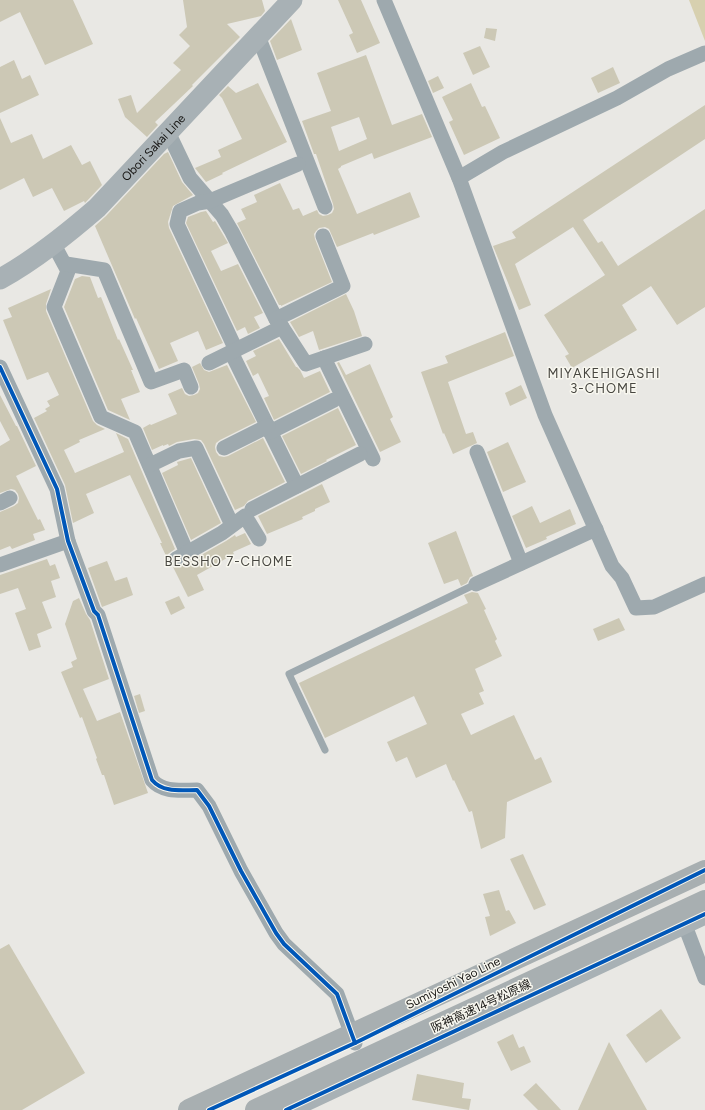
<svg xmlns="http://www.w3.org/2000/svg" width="705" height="1110" font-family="Figtree,'Noto Sans JP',sans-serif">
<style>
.green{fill:#d7d0af}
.building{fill:#ccc8b5;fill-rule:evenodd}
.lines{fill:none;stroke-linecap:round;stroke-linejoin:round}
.service{stroke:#9ea9ae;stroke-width:7}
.minor{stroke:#9ea9ae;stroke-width:15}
.secondary{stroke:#a8b1b5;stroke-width:21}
.motorway{stroke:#a8afb1;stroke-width:22}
.motorway-bridge{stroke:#a8afb1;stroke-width:22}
.cycleway-casing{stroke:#f8f7ef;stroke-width:6}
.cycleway{stroke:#0057b8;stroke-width:4}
.labels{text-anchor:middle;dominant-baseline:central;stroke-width:3;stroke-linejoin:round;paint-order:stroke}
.street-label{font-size:12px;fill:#171614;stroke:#f8f7ef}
.neighbourhood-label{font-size:13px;letter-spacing:1px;fill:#474640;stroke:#f8f7ef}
</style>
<rect width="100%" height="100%" fill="#e9e8e4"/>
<path class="green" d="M689,0H705V41Z"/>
<g class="building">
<path d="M0,0H73L93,44L45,65L20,12L0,22Z"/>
<path d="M183,0H262L265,11L261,16L227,24L240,37L192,85L193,86L155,122L158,125L147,137L125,117L118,99L131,95L137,113L181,70L173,63L190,46L179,35L187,27Z"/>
<path d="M338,0H361L380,43L357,53L349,35L353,33Z"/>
<path d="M291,19L302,50L277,60L270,41Z"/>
<path d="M486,28L497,29L495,41L484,38Z"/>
<path d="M480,46L490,67L473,75L463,53Z"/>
<path d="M366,55L392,125L422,114L432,137L374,159L372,153L341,166V167L338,169L357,214L410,192L420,217L374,235L373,233L337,247L329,229L325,227L319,228L316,231L314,234L315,239L332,282L281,306V305H279L237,223L246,219L241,209L257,202L254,195L280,183L293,210L299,208L303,216L317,210L319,214L323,216L328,215L332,213L334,209L333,204L316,154H314L302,121L331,111L317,73ZM359,117L367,139L339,151L331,127Z"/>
<path d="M14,60L22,79L30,75L39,95L0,113V67Z"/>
<path d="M613,67L620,83L598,93L591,78Z"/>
<path d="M438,76L444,88L433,93L428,81Z"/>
<path d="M258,83L287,142L222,173L223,174L206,182L195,168L221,157L218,150L242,139L222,98L219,95L228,86L236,93Z"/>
<path d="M471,83L482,107L485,106L500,138L464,155L449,122L453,120L442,97Z"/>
<path d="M705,105V139L583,220L598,243L602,241L618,266L705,209V307L677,325L651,286L622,305L637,330L572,368L565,356L569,354L544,315L605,275L573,227L515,264L531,305L519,310L493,246L516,238L512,232Z"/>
<path d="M0,118L11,143L32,134L43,159L71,145L82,165L90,161L102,185L85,203L84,201L64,211L52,188L33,197L24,178L0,190Z"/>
<path d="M168,152L182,182L193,195L173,206L168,222L169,228L223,343L206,350L198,331L170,343L178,361L159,369L136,318L135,319L95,226L106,216L164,154Z"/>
<path d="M206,211L213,222L215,221L228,243L211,251L221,271L238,264L263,313L254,317L260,328L248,334L245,327L237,331L186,223L188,217L201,212Z"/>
<path d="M82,276L90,277L98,298L101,297L118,340L119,339L133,370H131L140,392L121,399L130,420L108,410L64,307L75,279Z"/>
<path d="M51,289L46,304V311L93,421L97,425L105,429L79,440L80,442L64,450L75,473L124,452L116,433L128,439L175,549L168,554L167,558L160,543H162L130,475L86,494L94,513L73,523L65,485L34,418L47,411L45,409L50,406L47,401L59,395L48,372L27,380L3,320L12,317L8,308Z"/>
<path d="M346,294L354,311L362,336L319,350L313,331L299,337L290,322Z"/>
<path d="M505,332L514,356L448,382L466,434L473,432L477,443L453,454L444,433L443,434L421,372L448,363L445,356Z"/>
<path d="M279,339L296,367H297L300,370L304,378L320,371L330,392L274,420L264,398L269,396L258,373L253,376L246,361L256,356L253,351Z"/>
<path d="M339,362L346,375L370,364L393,417L390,419L401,442L380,452L337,363Z"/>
<path d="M200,363L204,370L209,372L227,365L256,422L220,440L216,443L215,447L216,452L219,456L224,457L228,456L263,438L285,482L248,501L244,506L235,510L204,444L201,440L194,439L177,442L169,446L168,444L163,446V445L152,450L143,428L150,424L151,425L177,414L168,394L182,388L185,394L189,396L194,395L198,393L200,389L199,384L192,367Z"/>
<path d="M521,385L527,398L510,406L505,393Z"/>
<path d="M0,395L16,426H17L36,466L16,476L38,520L40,519L45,530L33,534L35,540L12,549L10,546L0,550V512L14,506L18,503L19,498L18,494L15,490L11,489L0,493V446L10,440L0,421Z"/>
<path d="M338,408L356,445L326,460L327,461L301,474L282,436Z"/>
<path d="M508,442L526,482L503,492L487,452Z"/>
<path d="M191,458L221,523L191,540L162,473L178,465L177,462Z"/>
<path d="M322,484L330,502L315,509V511L302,517L303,519L267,534L258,516Z"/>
<path d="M532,506L540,523L570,509L576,524L546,537L547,539L526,548L512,516Z"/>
<path d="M456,531L473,576L470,577L467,583L461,586L458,579L444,584L428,543Z"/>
<path d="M245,533L251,544L233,552L234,554L197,575L204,590L188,597L173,567H180L226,541L235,535L236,537Z"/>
<path d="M47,559L50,566L55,564L60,578L51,581L56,597L42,602L52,628L37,634L41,647L29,651L15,613L26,609L18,588L0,594V575Z"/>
<path d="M107,561L115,581L127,577L133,595L102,607L88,568Z"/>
<path d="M472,592L478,593L486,609L484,610L497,639L495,641L502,656L475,669L484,691L479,693L484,704L461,714L471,735L514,715L535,760L541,757L552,782L507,802L505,838L481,849L472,811L469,812L454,780L453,781L446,764L416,778L407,757L396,762L387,742L427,724L414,696L325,738L299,683L468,603L464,595Z"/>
<path d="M179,596L185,608L171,615L165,602Z"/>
<path d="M79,598L86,614L90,620L109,679L83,689L97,721L120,712L148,793L114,805L104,775H102L96,759L97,758L82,717L80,718L61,672L73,667L71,662L77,659L65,624L73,601Z"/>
<path d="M619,618L625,630L598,641L593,629Z"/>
<path d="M140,694L145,711L139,713L134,696Z"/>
<path d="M523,854L546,905L534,910L510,859Z"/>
<path d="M499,890L506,911L509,910L516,923L490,936L485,917L490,916L483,894Z"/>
<path d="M9,944L85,1073L22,1110H0V949Z"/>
<path d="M661,1009L681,1038L646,1063L626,1035Z"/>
<path d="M513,1034L519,1048L524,1046L531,1062L511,1071L497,1042Z"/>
<path d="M609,1042L647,1110H578Z"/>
<path d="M417,1074L464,1083L462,1098L471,1099L469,1110L412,1100Z"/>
<path d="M536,1083L561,1110H538L523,1095Z"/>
</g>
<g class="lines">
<path class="service" d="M325,750L289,674L476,584"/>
<g class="minor">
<path d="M384,0L459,178L545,415L612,566L622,578L636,608L654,607L705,584"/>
<path d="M258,36L325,207"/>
<path d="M168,132L190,178L222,215L232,232L276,319"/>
<path d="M459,178L503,152L617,98L668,69L705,53"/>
<path d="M53,243L68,271L54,307L101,417L135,432L187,553"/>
<path d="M66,264L104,270L151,382L184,370L191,387"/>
<path d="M282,327L276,319L343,286L323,236"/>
<path d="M236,350L177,224L180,211L198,203L210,201L298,164"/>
<path d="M231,352L297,486"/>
<path d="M324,358L373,459"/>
<path d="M209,363L282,327L306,364L365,344"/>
<path d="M0,367L57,489L68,541L94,611L98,615L152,780C163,793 181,790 197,790L209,806L241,871L276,933L284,944L337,994L355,1043"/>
<path d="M270,432L334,400"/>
<path d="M224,448L268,426"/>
<path d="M477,452L521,563"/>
<path d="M150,465L179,451L196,448L232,525"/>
<path d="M0,503L10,498"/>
<path d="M252,509L360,454"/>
<path d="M176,559L222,533L245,516L259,539"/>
<path d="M0,565L68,541"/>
<path d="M476,584L596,529"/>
<path d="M684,923L705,978"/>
</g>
<g class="secondary">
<path id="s1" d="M0,279C35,260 67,234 97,208L292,0"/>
<path d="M286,1110L705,914"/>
</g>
<path class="motorway" d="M256,1110L705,901"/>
<path class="motorway-bridge" d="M189,1110L705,871"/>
<defs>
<g id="cycleway">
<path d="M0,367L57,489L68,541L94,611L98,615L152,780C163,793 181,790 197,790L209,806L241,871L276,933L284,944L337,994L355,1043"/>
<path d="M209,1110L355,1043L705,870"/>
<path d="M286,1110L705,914"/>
</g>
</defs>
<use href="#cycleway" class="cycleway-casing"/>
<use href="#cycleway" class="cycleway"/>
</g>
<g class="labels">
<g class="street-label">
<text stroke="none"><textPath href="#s1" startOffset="203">Obori Sakai Line</textPath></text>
<text transform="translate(453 983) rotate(-26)">Sumiyoshi Yao Line</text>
<text transform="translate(481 1006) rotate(-25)">阪神高速14号松原線</text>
</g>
<g class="neighbourhood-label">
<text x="604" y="373">MIYAKEHIGASHI<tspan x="604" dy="15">3-CHOME</tspan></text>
<text x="229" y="561">BESSHO 7-CHOME</text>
</g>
</g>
</svg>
